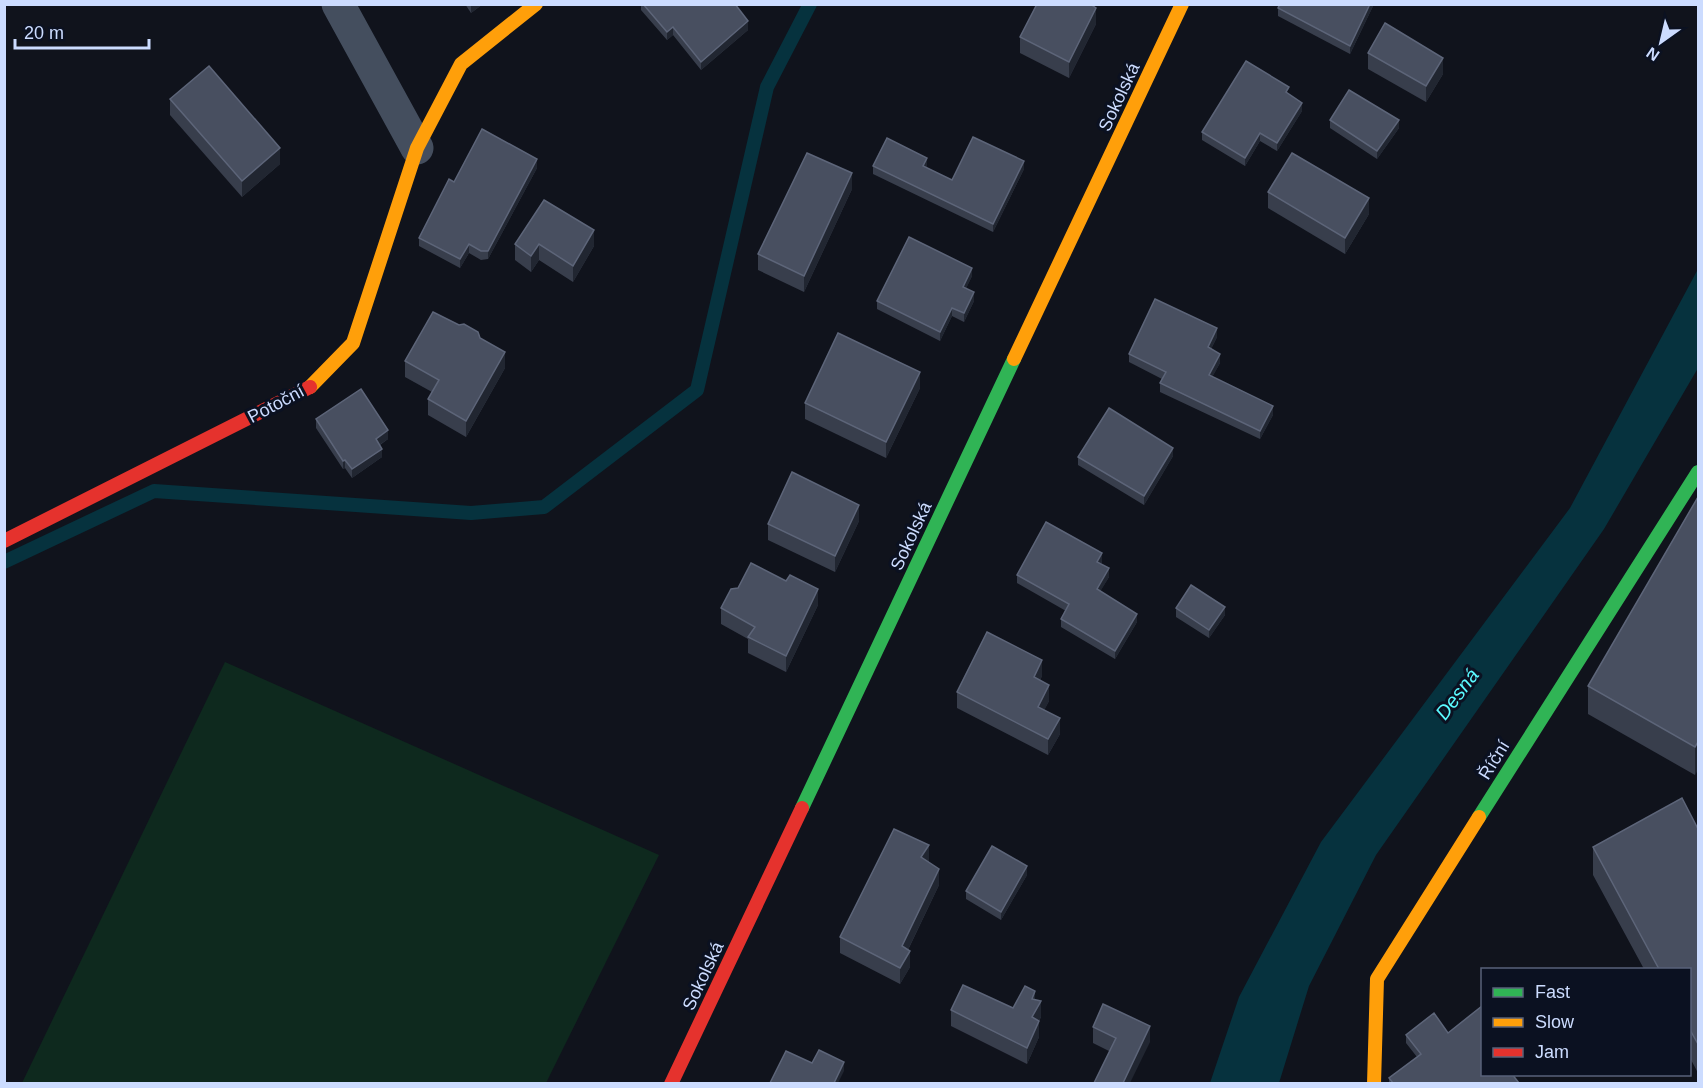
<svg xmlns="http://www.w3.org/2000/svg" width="1703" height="1088" font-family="Arial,sans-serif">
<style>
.green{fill:#0e291e}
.water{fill:#06323e}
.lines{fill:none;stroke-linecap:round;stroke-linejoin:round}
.stream{stroke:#06323e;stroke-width:14}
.street{stroke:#444e5e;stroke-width:33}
.fast{stroke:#30b455;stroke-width:14}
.slow{stroke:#ff9f0a;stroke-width:14}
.jam{stroke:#e5322d;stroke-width:14}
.wall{fill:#383e4c}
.shaded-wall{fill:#212631}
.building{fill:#484f60;stroke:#5d6579;stroke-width:1.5}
.labels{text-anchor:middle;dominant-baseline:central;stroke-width:6;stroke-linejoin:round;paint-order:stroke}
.street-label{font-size:18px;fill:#ccdcff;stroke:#0b1121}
.water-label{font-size:20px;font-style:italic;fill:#5afaff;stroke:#0b1121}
</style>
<rect width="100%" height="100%" fill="#10131c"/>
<path class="green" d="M225,662L659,855L546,1083H22Z"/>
<path class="water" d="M1698,269V368L1604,529L1376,855L1309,986L1279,1083H1210L1239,997L1321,842L1570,508Z"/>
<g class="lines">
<path class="stream" d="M4,562L154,491L471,513L544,507L697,390L767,87L810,4"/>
<path class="street" d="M338,4L417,148"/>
<g class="fast">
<path d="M802,808L1014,359"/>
<path d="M1479,817L1698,472"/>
</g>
<g class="slow">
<path d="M1014,359L1182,4"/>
<path d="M310,387L353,343L417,148L461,64L536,4"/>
<path d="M1374,1084L1377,979L1479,817"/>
</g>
<g class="jam">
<path d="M4,541L310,387"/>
<path d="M671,1084L802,808"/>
</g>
</g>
<g class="wall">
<path d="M465,4H483L471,13Z"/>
<path d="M641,4H735L748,30L701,70L673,35L667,40L641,10Z"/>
<path d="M1280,4H1374L1350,54L1278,16V8Z"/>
<path d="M1096,24L1069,78L1020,53V37Z"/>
<path d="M1368,53L1443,74L1426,102L1368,69Z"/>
<path d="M1289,94L1302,111L1277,151L1260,141L1245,166L1202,140V132Z"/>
<path d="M170,99L280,164L242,197L170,115Z"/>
<path d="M1330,120L1399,128L1377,159L1330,128Z"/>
<path d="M873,166H927L926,167L952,180L1024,169L993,232L873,174Z"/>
<path d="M537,168L488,259L481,260L469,253L460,268L419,246V238L454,182Z"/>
<path d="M852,189L804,292L758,270V254Z"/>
<path d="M1268,192L1369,214L1345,254L1268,208Z"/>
<path d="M515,244L594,246L573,282L539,260L531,272L515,260Z"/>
<path d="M972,276L966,288L974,301L964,322L952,316L940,341L877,309V301Z"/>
<path d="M1217,337L1211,349L1220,363L1212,377L1273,415L1260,439L1160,392V383L1162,379L1129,362V354Z"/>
<path d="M480,338L505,368L466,437L428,415V399L432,392L405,377V361Z"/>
<path d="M920,388L886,458L805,419V403Z"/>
<path d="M316,419L388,439L380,445L382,457L352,478L345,468L343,469L316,428Z"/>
<path d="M1173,456L1144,505L1078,465V457Z"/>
<path d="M1698,497L1695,775L1588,714V686Z"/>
<path d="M859,521L835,572L768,540V524Z"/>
<path d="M1102,561L1101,564L1109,577L1100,591L1137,622L1115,659L1061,627V619L1066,611L1017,583V575Z"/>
<path d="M818,605L786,672L748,653V639L721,624V608Z"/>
<path d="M1176,608L1225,615L1209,638L1176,617Z"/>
<path d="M1042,676L1040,680L1049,701L1044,710L1060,734L1048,755L957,708V692Z"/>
<path d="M1698,829V1073L1689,1056V969H1644L1593,875V847Z"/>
<path d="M929,861L928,862L939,885L908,950L910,967L900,984L840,953V937Z"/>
<path d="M1027,875L1001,920L966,899V891Z"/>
<path d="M1035,1000L1041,1017L1039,1021V1037L1027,1064L951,1026V1010L1013,1008Z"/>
<path d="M1093,1027L1150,1042L1109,1051L1093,1043Z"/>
<path d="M1448,1033L1482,1074L1519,1083H1389V1078L1417,1057L1406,1043V1035Z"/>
</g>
<g class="shaded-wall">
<path d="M471,4H483L471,13Z"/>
<path d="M1370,4H1374L1350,54V46Z"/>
<path d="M1096,8V24L1069,78V62Z"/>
<path d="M748,21V30L701,70V62Z"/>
<path d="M673,27V35L667,40V32Z"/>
<path d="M1443,58V74L1426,102V86Z"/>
<path d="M1302,103V111L1277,151V143Z"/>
<path d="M1399,120V128L1377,159V151Z"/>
<path d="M1260,133V141L1245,166V158Z"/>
<path d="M280,148V164L242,197V181Z"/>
<path d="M927,158V166L923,174V166Z"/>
<path d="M537,159V168L488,259V251Z"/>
<path d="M1024,161V169L993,232V224Z"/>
<path d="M852,173V189L804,292V276Z"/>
<path d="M1369,198V214L1345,254V238Z"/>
<path d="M594,230V246L573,282V266Z"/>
<path d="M469,244V253L460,268V259Z"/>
<path d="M539,244V260L531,272V256Z"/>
<path d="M972,268V276L963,295V287Z"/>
<path d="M974,292V301L964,322V313Z"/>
<path d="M952,308V316L940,341V332Z"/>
<path d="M1217,328V337L1208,355V347Z"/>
<path d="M505,352V368L466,437V421Z"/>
<path d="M1220,354V363L1209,383V375Z"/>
<path d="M920,372V388L886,458V442Z"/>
<path d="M1273,406V415L1260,439V431Z"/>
<path d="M388,430V439L376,447V439Z"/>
<path d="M1173,448V456L1144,505V496Z"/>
<path d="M382,449V457L352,478V469Z"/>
<path d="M345,460V468L343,469V461Z"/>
<path d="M859,505V521L835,572V556Z"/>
<path d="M1102,553V561L1097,571V562Z"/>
<path d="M1109,568V577L1097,597V589Z"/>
<path d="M818,589V605L786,672V656Z"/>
<path d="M1225,607V615L1209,638V630Z"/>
<path d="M1137,614V622L1115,659V651Z"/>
<path d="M1042,660V676L1034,693V677Z"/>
<path d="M1049,685V701L1038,723V707Z"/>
<path d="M1060,718V734L1048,755V739Z"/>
<path d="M1698,742V770L1695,775V747Z"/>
<path d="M929,845V861L921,873V857Z"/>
<path d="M1027,866V875L1001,920V912Z"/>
<path d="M939,869V885L902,962V946Z"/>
<path d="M910,951V967L900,984V968Z"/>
<path d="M1035,991V1007L1032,999Z"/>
<path d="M1041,1001V1017L1032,1033V1017Z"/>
<path d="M1039,1021V1037L1027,1064V1048Z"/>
<path d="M1150,1026V1042L1130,1083H1123Z"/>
<path d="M844,1062V1071L838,1083H834Z"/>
</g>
<g class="building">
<path d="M643,4H735L748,21L701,62L673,27L667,32Z"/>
<path d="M1037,4H1090L1096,8L1069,62L1020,37Z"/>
<path d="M1280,4H1370L1350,46L1278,8Z"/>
<path d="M1385,23L1443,58L1426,86L1368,53Z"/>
<path d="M1246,61L1289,87L1286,92L1302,103L1277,143L1260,133L1245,158L1202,132Z"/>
<path d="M209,66L280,148L242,181L170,99Z"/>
<path d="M1349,90L1399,120L1377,151L1330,120Z"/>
<path d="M482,129L537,159L488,251H481L469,244L460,259L419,238L449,179L454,182Z"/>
<path d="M973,137L1024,161L993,224L873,166L887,138L927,158L923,166L952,180Z"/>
<path d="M807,153L852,173L804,276L758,254Z"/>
<path d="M1292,153L1369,198L1345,238L1268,192Z"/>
<path d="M544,200L594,230L573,266L539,244L531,256L515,244Z"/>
<path d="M909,237L972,268L963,287L974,292L964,313L952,308L940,332L877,301Z"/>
<path d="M1155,299L1217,328L1208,347L1220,354L1209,375L1273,406L1260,431L1160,383L1166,372L1129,354Z"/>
<path d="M433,312L459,325L464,324L478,332L480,338L505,352L466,421L428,399L439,380L405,361Z"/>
<path d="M838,333L920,372L886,442L805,403Z"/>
<path d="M361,389L388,430L376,439L382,449L352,469L345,460L343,461L316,419Z"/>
<path d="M1109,408L1173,448L1144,496L1078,457Z"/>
<path d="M792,472L859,505L835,556L768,524Z"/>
<path d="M1698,497V742L1695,747L1588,686Z"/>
<path d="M1046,522L1102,553L1097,562L1109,568L1097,589L1137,614L1115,651L1061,619L1069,604L1017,575Z"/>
<path d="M751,563L786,581L790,575L818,589L786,656L748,637L755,627L721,608L731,589L738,588Z"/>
<path d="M1191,585L1225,607L1209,630L1176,608Z"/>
<path d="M987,632L1042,660L1034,677L1049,685L1038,707L1060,718L1048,739L957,692Z"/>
<path d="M1682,798L1698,829V1044L1689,1028V969H1659L1593,847Z"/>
<path d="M894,829L929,845L921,857L939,869L902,946L910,951L900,968L840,937Z"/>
<path d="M992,846L1027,866L1001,912L966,891Z"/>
<path d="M963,985L1013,1008L1025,986L1035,991L1032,999L1041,1001L1032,1017L1039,1021L1027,1048L951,1010Z"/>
<path d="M1103,1004L1150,1026L1123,1083H1094L1116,1038L1093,1027Z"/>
<path d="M1482,1006V1074H1512L1519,1083H1393L1389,1078L1421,1054L1406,1035L1434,1013L1448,1033Z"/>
<path d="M819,1050L844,1062L834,1083H770L786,1051L812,1063Z"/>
</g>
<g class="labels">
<g class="street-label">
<text transform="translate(1119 97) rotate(-65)">Sokolská</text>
<text transform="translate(276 404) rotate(-28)">Potoční</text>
<text transform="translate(911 536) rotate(-65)">Sokolská</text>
<text transform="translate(1494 760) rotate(-58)">Říční</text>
<text transform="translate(703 976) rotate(-65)">Sokolská</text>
</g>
<g class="water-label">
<text transform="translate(1457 694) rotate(-53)">Desná</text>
</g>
</g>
<rect width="1703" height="1088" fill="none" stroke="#ccdcff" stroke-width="12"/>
<rect x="1481" y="968" width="210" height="108" fill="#0b1121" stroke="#58627a" stroke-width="1.5"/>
<rect x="1493" y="988" width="30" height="9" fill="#30b455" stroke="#58627a" stroke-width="1.5"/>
<text x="1535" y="998" font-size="18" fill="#ccdcff">Fast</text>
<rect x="1493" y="1018" width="30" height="9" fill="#ff9f0a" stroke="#58627a" stroke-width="1.5"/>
<text x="1535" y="1028" font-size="18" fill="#ccdcff">Slow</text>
<rect x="1493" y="1048" width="30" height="9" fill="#e5322d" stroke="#58627a" stroke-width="1.5"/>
<text x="1535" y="1058" font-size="18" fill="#ccdcff">Jam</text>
<g transform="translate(1661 42) rotate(214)" stroke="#0b1121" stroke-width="4.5" paint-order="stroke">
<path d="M0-4.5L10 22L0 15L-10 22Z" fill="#ccdcff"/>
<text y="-9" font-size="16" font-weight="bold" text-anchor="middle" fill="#ccdcff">N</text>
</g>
<path d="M15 39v9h134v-9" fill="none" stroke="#ccdcff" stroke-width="3"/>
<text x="24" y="39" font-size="18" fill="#ccdcff" stroke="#0b1121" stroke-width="4.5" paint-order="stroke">20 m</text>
</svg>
